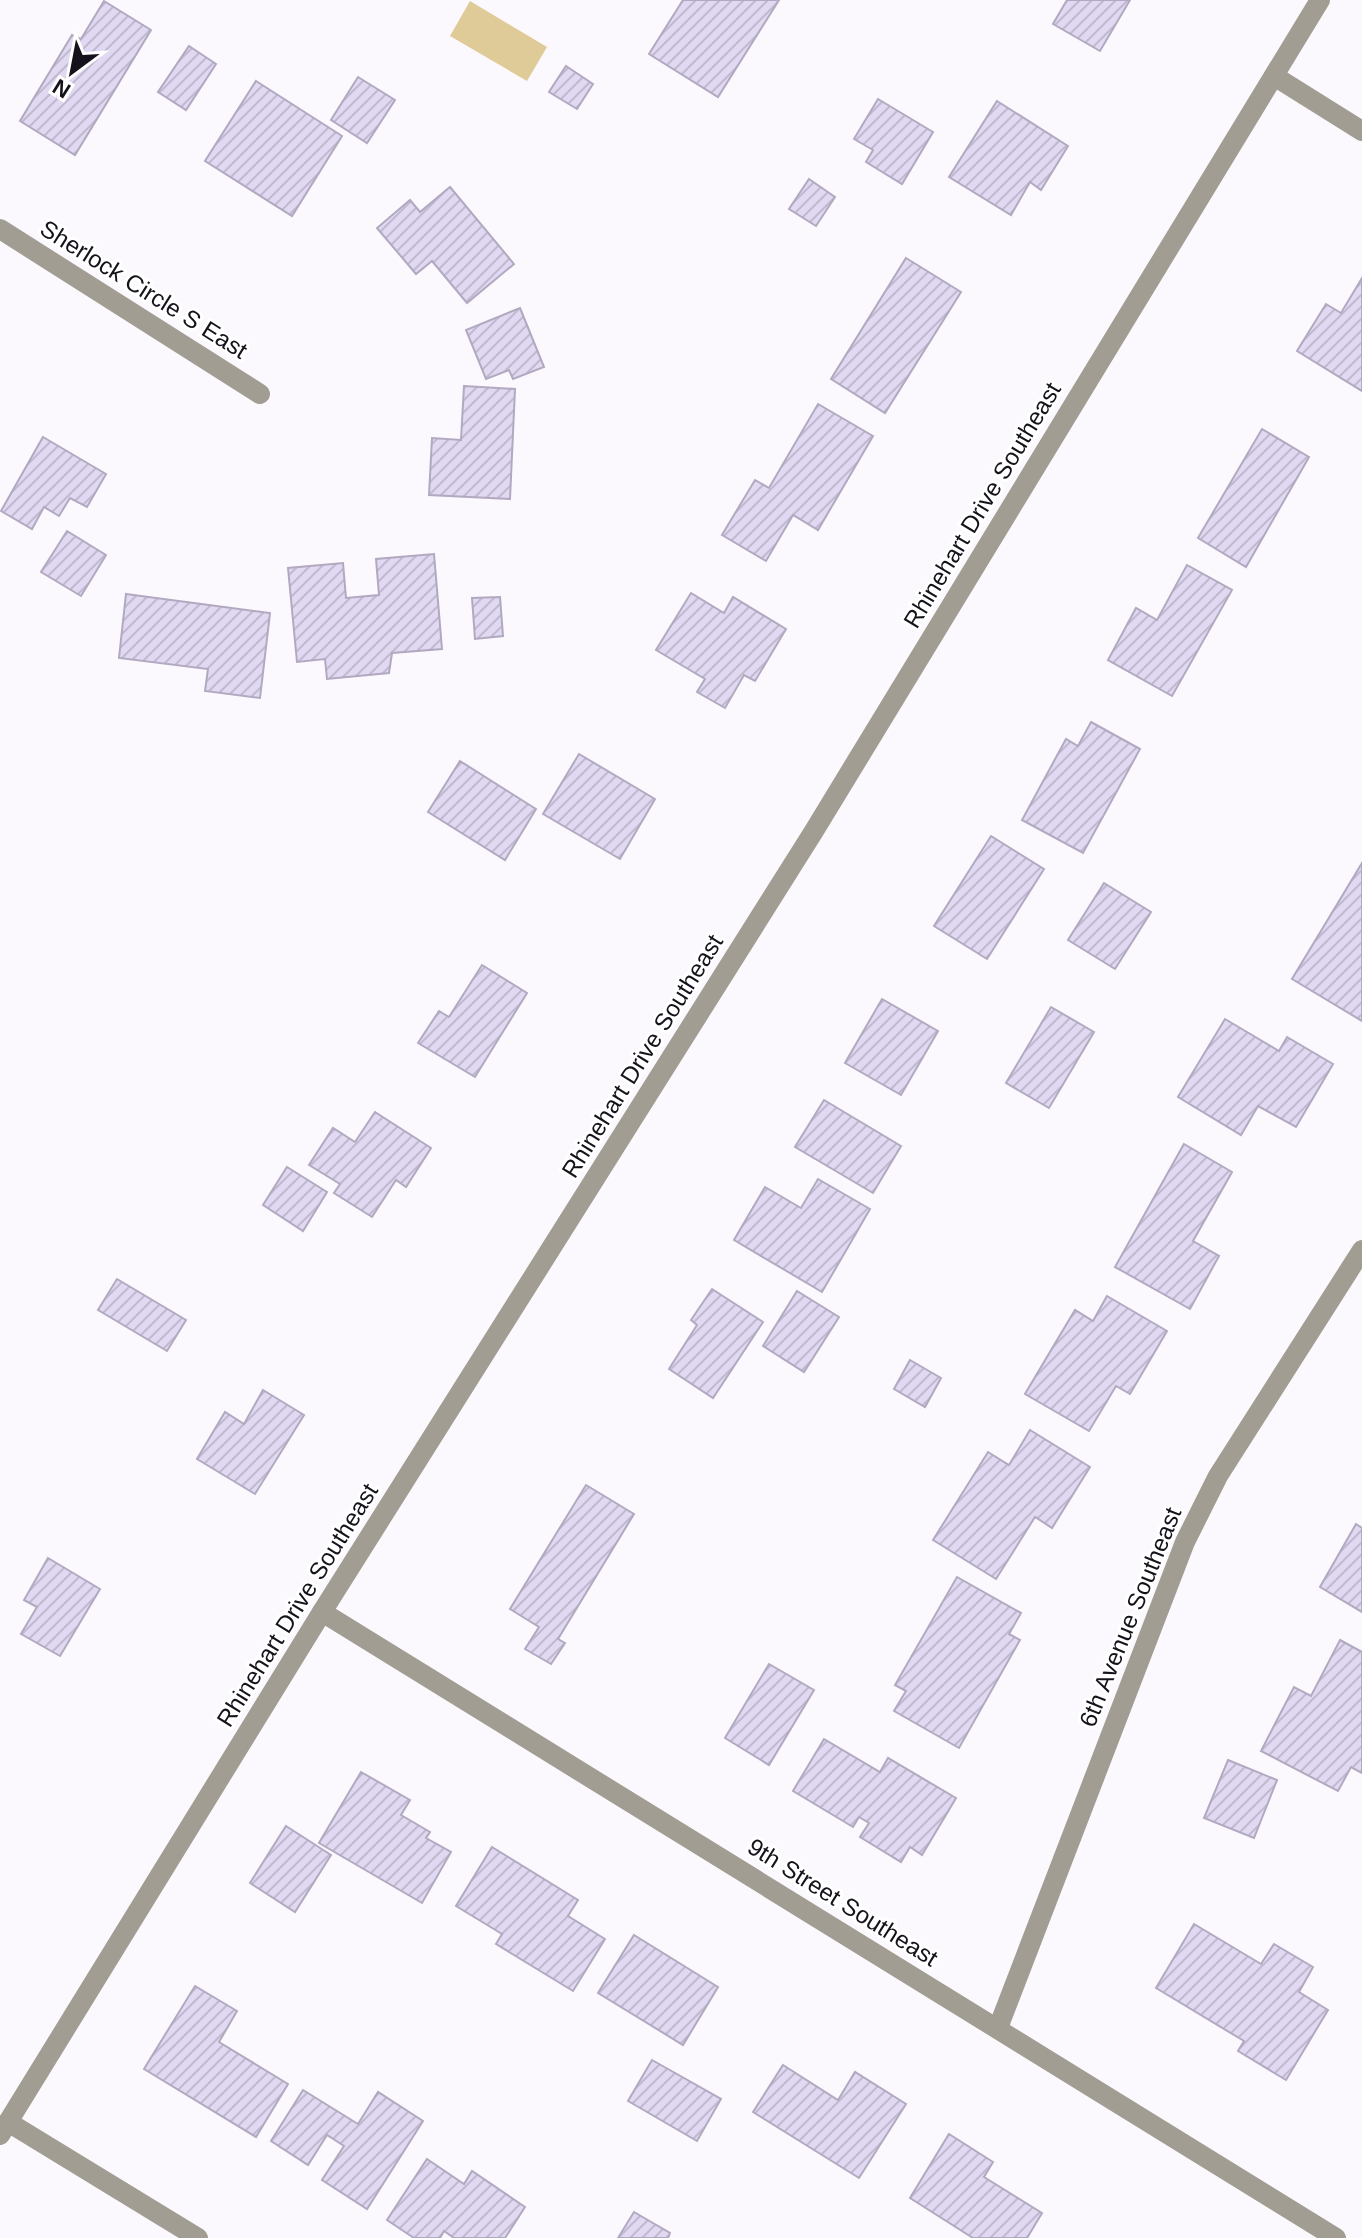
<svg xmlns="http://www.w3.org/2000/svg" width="1362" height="2238" font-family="Arial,sans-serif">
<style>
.green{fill:#dfcb97}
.building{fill:url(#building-hatch);stroke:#b2a9c1;stroke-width:2}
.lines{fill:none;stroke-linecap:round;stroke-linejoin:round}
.minor{stroke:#a19d92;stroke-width:20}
.labels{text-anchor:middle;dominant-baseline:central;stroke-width:6;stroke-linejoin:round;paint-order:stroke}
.street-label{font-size:24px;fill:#15121b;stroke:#fff}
</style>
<defs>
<pattern id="building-hatch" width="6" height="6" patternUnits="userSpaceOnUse" patternTransform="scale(2)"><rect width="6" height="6" fill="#e1d9f2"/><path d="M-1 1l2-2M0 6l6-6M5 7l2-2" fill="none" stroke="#c0b9cf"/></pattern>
</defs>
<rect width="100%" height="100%" fill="#fbf9fe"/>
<path class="green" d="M470,1L547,47L527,81L450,36Z"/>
<g class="building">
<path d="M683,0H779L718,97L649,54Z"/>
<path d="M1067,0H1130L1100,51L1053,24Z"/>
<path d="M104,1L151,30L75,155L20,121L72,35L81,39Z"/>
<path d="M189,46L216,64L186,110L158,92Z"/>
<path d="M566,66L593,84L577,109L549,92Z"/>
<path d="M358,77L395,100L367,143L331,120Z"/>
<path d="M256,81L342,136L292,216L205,161Z"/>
<path d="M878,99L933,132L902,184L866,162L873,150L854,139Z"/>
<path d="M997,101L1068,146L1041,190L1030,182L1011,215L949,177Z"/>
<path d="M809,179L835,197L816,226L789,209Z"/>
<path d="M450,187L514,264L467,303L432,261L416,274L377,228L410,200L420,212Z"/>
<path d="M906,258L961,292L885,413L831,379Z"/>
<path d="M1362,278V391L1297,351L1326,304L1341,313Z"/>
<path d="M520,308L544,367L513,379L509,370L486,379L466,330Z"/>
<path d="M464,386L515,389L510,499L429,495L432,438L461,440Z"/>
<path d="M818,404L873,436L818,530L793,515L766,561L722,535L755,480L769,488Z"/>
<path d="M1262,429L1309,457L1246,567L1198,538Z"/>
<path d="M43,437L106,474L87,507L70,498L59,516L44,507L32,529L1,511Z"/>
<path d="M67,531L106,555L81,596L41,572Z"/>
<path d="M434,554L442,649L392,653L389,673L327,679L325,659L297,662L288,568L343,563L346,598L379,595L376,559Z"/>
<path d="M1187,565L1232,590L1172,696L1108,660L1136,608L1157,620Z"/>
<path d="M691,593L724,613L733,597L786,629L755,681L744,675L725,708L697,692L705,679L656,650Z"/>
<path d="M126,594L270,613L260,698L205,691L208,669L119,658Z"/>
<path d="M500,597L503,636L475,639L472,598Z"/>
<path d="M1091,722L1140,749L1083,853L1022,820L1066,739L1078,746Z"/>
<path d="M579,754L655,799L620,859L543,814Z"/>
<path d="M460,761L536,809L505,860L428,812Z"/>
<path d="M991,836L1044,869L987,959L934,926Z"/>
<path d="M1362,863V1021L1292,979Z"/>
<path d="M1104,883L1151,912L1115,969L1068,940Z"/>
<path d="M482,965L527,993L475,1077L418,1043L439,1011L449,1017Z"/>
<path d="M882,999L938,1031L901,1095L845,1063Z"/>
<path d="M1051,1007L1094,1032L1049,1108L1006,1083Z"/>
<path d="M1225,1019L1279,1051L1287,1037L1333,1064L1296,1127L1258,1106L1241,1135L1178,1097Z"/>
<path d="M824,1100L901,1146L873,1193L795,1147Z"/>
<path d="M375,1112L431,1148L406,1187L396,1180L372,1217L334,1193L340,1184L309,1165L333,1128L355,1142Z"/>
<path d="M1184,1144L1232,1172L1193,1241L1219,1256L1190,1309L1115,1267Z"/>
<path d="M287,1167L327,1192L303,1231L263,1205Z"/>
<path d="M818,1179L870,1209L822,1292L734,1240L765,1187L801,1208Z"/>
<path d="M117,1279L186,1320L167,1351L98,1310Z"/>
<path d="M712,1289L763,1322L713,1398L669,1369L697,1325L691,1320Z"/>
<path d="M797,1291L839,1317L804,1372L763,1346Z"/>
<path d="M1107,1296L1167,1331L1130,1394L1116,1386L1089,1431L1025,1394L1075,1310L1093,1321Z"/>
<path d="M910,1360L941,1378L925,1407L894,1389Z"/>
<path d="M263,1390L304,1415L255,1494L197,1459L225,1412L244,1424Z"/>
<path d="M1030,1430L1090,1467L1052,1528L1035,1517L996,1579L933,1540L988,1452L1009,1465Z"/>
<path d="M586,1485L634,1514L558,1639L565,1643L551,1664L525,1649L539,1627L510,1609Z"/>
<path d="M1356,1524L1362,1528V1612L1320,1587Z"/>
<path d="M48,1558L100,1589L60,1656L21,1634L37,1607L24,1600Z"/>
<path d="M957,1577L1021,1613L1009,1634L1020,1640L959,1748L894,1711L906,1691L895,1685Z"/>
<path d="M1340,1640L1362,1652V1773L1351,1767L1338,1791L1261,1751L1294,1687L1311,1696Z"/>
<path d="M769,1664L814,1690L769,1765L725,1738Z"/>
<path d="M824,1739L880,1772L888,1758L956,1798L922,1855L910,1847L901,1862L860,1837L869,1823L859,1817L853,1827L793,1791Z"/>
<path d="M1228,1760L1277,1780L1254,1838L1204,1818Z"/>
<path d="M361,1772L410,1800L401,1815L430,1832L426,1838L451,1852L422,1903L319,1843Z"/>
<path d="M286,1826L331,1855L295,1912L250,1883Z"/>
<path d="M492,1847L578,1900L568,1916L605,1939L573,1991L496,1944L502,1934L456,1906Z"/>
<path d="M1194,1924L1261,1964L1274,1944L1313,1967L1299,1992L1328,2010L1286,2080L1238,2051L1244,2041L1156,1988Z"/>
<path d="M634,1935L718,1987L683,2045L598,1993Z"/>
<path d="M195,1986L237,2011L219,2042L288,2084L256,2137L144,2069Z"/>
<path d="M652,2060L721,2099L697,2141L628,2101Z"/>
<path d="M783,2065L838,2100L855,2072L906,2104L859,2178L753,2112Z"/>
<path d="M303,2090L358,2124L378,2092L423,2121L367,2209L322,2180L344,2146L327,2135L308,2165L271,2141Z"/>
<path d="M949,2134L993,2162L984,2177L1042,2213L1027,2238H973L910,2198Z"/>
<path d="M427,2159L464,2184L472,2171L525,2207L505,2238H454L444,2231L440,2238H414L387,2220Z"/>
<path d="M634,2212L670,2233L668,2238H618Z"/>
</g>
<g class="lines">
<g class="minor">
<path d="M1274,76L1362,131"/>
<path d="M0,229L260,394"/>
<path d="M322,1612L1336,2238"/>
<path d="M998,2028L1185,1542L1218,1476L1362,1250"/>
<path d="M8,2122L198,2238"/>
<path d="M0,2135L322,1612L814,831L1320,0"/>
</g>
</g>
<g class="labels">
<g class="street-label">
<text transform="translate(144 289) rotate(32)">Sherlock Circle S East</text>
<text transform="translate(982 505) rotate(-59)">Rhinehart Drive Southeast</text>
<text transform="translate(642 1056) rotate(-58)">Rhinehart Drive Southeast</text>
<text transform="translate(297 1605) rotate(-58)">Rhinehart Drive Southeast</text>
<text transform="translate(1130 1617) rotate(-68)">6th Avenue Southeast</text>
<text transform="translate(843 1902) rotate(32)">9th Street Southeast</text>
</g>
</g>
<g transform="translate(72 72) rotate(212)" stroke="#ffffff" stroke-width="6" paint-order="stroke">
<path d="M0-6L14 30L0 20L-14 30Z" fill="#15121b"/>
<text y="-12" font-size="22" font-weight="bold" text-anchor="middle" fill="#15121b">N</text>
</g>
</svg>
